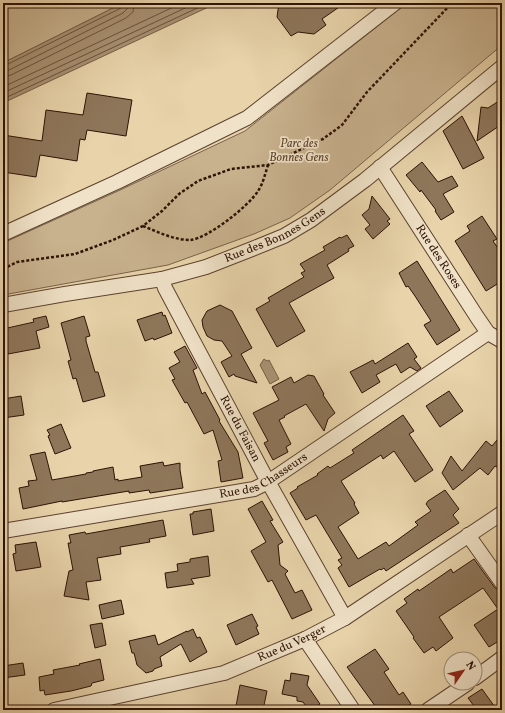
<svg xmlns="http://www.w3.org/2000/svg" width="505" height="713" font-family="Vollkorn,serif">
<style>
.green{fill:#c8b28e;stroke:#7a6249}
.water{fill:#a89172;stroke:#775e46}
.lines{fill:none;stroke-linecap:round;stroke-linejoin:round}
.shore{stroke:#6a523b;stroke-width:1}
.building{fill:#8e765a;stroke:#2d1204}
.minor-casing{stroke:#5c422e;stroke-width:16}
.path{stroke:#2d1204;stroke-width:2.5;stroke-dasharray:3 2;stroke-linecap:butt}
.minor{stroke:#f0e2c8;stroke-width:14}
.labels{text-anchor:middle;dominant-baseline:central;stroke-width:3.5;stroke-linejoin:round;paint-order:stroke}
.park-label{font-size:12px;font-style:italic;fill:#5c422d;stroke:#f0e2c8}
.street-label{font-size:12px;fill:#2d1204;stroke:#f0e2c8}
</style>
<rect width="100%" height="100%" fill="#e8d3aa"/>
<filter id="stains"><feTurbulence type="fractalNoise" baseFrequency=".005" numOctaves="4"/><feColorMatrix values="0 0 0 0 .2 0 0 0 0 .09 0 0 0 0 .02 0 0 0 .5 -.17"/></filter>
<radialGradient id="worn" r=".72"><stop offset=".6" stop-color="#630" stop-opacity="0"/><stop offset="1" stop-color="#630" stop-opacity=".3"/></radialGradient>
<g class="green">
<path d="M3,3H123L3,63Z"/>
<path d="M407,3H502V45L330,190L290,218L254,234L168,265L3,295V243L118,191L245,131Z"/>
</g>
<g class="water">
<path d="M123,3H217L3,103V63Z"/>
<path d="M264,359L267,361L269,360L279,379L270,384L260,365Z"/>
</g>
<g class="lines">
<g class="shore">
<path d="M3,66L6,65L121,8L123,6V3"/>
<path d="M3,71L9,70L123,13L127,9L128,3"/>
<path d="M3,77L11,75L126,18L133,12L134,3"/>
<path d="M3,87L182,3"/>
<path d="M3,93L196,3"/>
<path d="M3,99L208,3"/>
</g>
</g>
<g class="building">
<path d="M279,3H345L322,19L326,25L314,34L298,32L291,36L277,17Z"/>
<path d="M87,93L132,100L126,136L87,130L85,140L80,139L77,161L40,155L36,177L3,172V135L42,141L46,110L83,115Z"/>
<path d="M502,99V124L477,141L481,107L488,108Z"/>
<path d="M462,116L484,158L463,169L443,131Z"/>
<path d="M422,162L438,182L452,176L458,186L443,194L454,212L441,220L435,211L436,210L421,190L420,192L406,175Z"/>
<path d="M372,196L390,219L387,221L390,224L373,239L365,229L370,225L362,215L369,209Z"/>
<path d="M482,216L497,239L493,241L502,254V281L486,291L455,241L470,231L467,226Z"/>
<path d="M347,235L354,246L348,249L349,251L327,265L334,278L289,303L305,331L277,347L256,309L270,301L268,298L304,277L301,273L305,271L300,264L325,250L323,247L340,237L341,238Z"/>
<path d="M417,261L460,330L437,345L424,325L431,321L415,296L408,286L406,287L399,273Z"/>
<path d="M220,305L232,311L252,348L241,354L257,383L235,376L234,374L229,377L221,362L232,356L222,341L214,340L207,336L203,327L202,320L207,311Z"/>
<path d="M162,312L163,316L165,315L172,333L154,340L153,338L145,341L137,320Z"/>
<path d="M46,316L49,327L36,331L40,348L8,354L7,349L3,350V329L34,322L33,319Z"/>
<path d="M84,316L90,336L86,337V341L95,372H98L105,396L83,402L76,378L73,379L68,361L71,360L61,323Z"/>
<path d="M408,343L417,357L414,359L421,368L417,371L410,367L401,373L396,364L376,375L380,382L362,393L350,372L373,360L375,364Z"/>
<path d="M185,346L197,368L193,370L202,394L205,392L220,420L219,421L238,452L243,478L221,482L218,461L222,460L213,430L204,434L187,402L185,403L172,380L175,379L169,368L180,362L174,352Z"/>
<path d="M308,375L314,376L324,394L323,395L335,413L328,419L324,431L306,404L284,416L285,417L279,420L291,444L286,447L288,452L273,460L264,443L268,441L253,413L279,400L272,387L291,377L294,383Z"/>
<path d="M449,391L463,411L440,427L426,406Z"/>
<path d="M21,396L24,415L3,418V399Z"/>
<path d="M403,415L414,431L409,434L433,470L415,482L394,451L383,459L381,455L341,481L355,503L354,504L359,513L338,527L358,559L386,542L389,546L418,525L415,522L431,511L426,504L428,501L445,490L459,509L453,515L459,523L386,571L384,568L381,570L380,569L349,587L338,568L342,565L338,560L342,558L316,515L306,520L290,493L298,488L297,487L318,475L317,474L328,466L330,468L354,453L352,450Z"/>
<path d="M61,424L71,448L55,454L48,436L50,435L47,430Z"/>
<path d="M502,434V461L497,467L495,466L488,475L480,468L453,490L442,473L451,456L462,471L486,441L492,446Z"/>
<path d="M45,452L52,480L86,474V473L93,472V471L113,467L115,480L118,479V481L142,477L140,466L163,462L164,466L180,463V470L183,488L150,493L149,490L129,493V491L62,502V501L23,509L19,488L29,486L28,481L37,480L30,455Z"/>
<path d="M262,501L273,520L270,521L283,542L278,545L280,565L288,571L285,574L295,593L302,590L312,610L292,619L272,580L268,582L251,551L266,542L248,509Z"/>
<path d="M211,509L214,531L193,535L190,514H193V512Z"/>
<path d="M163,520L166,536L149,539L150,542L120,547L121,554L97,558L101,580L86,582L89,600L64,596L69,571L73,570L68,543H71L69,535L85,532L86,534Z"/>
<path d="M36,542L41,567L16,571L13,554L16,553L15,545Z"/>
<path d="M208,556L210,576L191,579L194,584L167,588L165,573L178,571L177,564L190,562V559Z"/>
<path d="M474,559L495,588L502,591V639L489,647L474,625L498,609L483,588L439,617L453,638L436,651L433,647L424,653L413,638L414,637L396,611L407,603L404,599L418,589L419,591L451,569L453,573Z"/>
<path d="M121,600L124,614L102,619L99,605Z"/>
<path d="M252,614L258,626L256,627L259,634L236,645L227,625Z"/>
<path d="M102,623L106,645L95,648L90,625Z"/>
<path d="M193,629L197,638L200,637L207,652L190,662L181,644L160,657L162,666L154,669L153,671L146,673L137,665L134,653H132L129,641L155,635L158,645L187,631V632Z"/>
<path d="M375,649L389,669L384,672L399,695L403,692L411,704L402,710H378L347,667Z"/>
<path d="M100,659L104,680L92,683L91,686L71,691L45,695L44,690L40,691L39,677L54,674L53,670L80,665L79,664Z"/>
<path d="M23,663L25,675L3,678V666Z"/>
<path d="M291,673L309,676L307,685L320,704L309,710L303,702L297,701V697L282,694L285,680L290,681Z"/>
<path d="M240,685L267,691L263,710H242V708L236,706Z"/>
<path d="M482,689L497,710H477L468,698Z"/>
</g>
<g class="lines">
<defs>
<g id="minor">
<path id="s1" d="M380,167L477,317L488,333L502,341"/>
<path d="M3,234L117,182L247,118L395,3"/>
<path id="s2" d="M162,279L165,288L266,478L345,618"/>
<path id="s3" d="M3,305L65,294L162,279L206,267L252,249L284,236L311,220L365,180L502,67"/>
<path id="s4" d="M3,531L254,489L268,482L488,333"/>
<path d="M468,535L502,583"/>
<path d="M305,639L353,710"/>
<path d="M475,678L502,658"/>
<path id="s5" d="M54,710L224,673L305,639L345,618L502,513"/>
<path d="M428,710L468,683"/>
</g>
</defs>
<use href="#minor" class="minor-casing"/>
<g class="path">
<path d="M143,226C158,232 174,240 190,240C207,239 249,206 258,191C263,184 265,174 268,165"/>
<path d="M3,269L17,262L75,254L113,240L143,226L162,211L179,194L198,181L231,169L268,165L323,139L342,125L367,92L452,3"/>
</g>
<use href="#minor" class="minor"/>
</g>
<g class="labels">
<g class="park-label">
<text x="299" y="144">Parc des<tspan x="299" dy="14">Bonnes Gens</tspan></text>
</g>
<g class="street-label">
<text stroke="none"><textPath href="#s3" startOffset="283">Rue des Bonnes Gens</textPath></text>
<text stroke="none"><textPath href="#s1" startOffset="107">Rue des Roses</textPath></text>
<text stroke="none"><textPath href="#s2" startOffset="169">Rue du Faisan</textPath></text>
<text stroke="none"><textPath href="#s4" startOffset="268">Rue des Chasseurs</textPath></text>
<text stroke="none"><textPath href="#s5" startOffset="248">Rue du Verger</textPath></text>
</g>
</g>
<rect width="505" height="713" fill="none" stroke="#e8d3aa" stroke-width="16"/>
<rect x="4" y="4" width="497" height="705" fill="none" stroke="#2d1204" stroke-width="2"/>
<rect x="8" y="8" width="489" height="697" fill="none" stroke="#2d1204"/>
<g transform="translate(463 671) rotate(56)"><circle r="19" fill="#f0e2c8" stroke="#a28f7a"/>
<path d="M0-3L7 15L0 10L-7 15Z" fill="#8f2418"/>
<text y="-6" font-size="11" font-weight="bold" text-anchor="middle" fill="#2d1204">N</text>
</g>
<rect width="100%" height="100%" filter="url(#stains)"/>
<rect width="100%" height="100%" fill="url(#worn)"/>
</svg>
